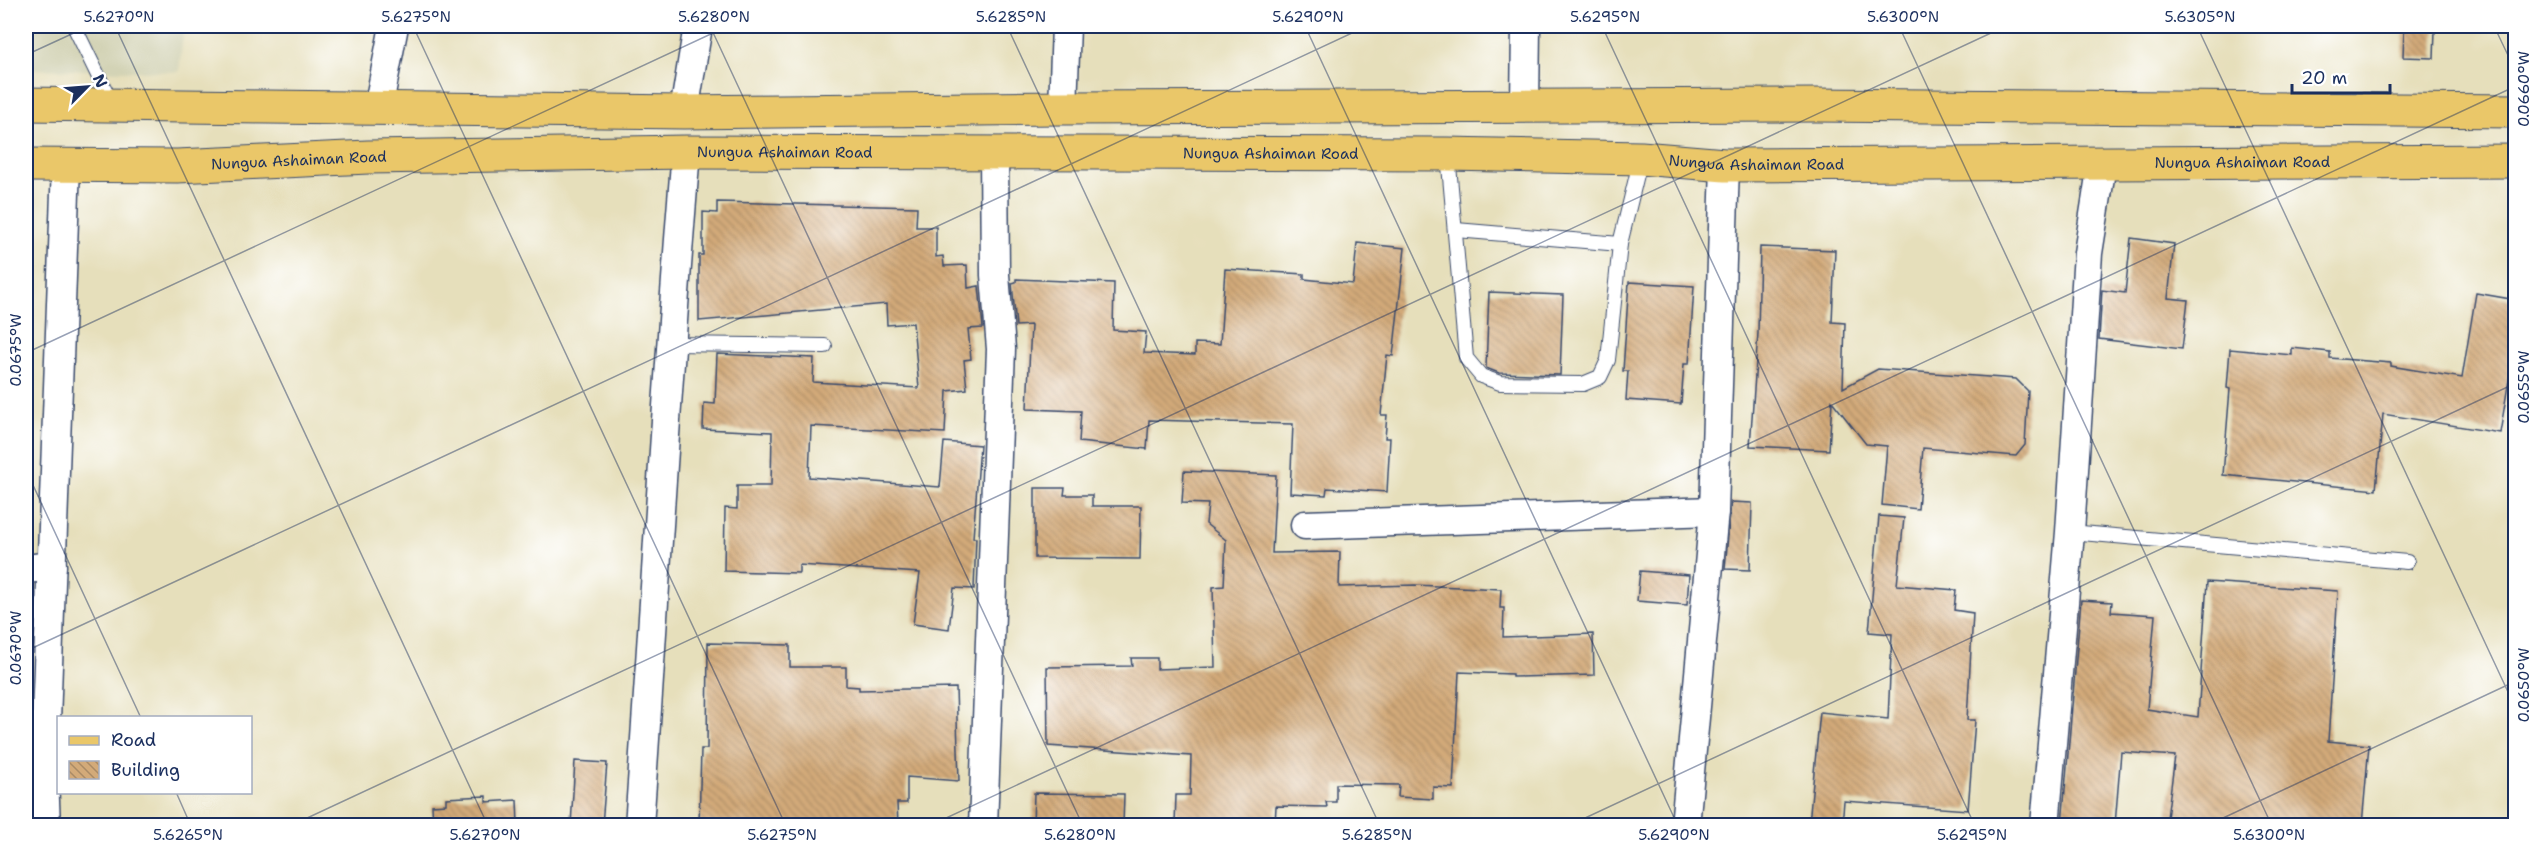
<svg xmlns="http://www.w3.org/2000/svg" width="2541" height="851" font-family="'Shantell Sans',sans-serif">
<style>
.built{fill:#d3d3b5}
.building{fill:url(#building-back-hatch)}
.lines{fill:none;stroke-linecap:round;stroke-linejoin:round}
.lane-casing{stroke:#39496c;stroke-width:16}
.street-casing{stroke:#39496c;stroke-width:31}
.primary-casing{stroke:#39496c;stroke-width:35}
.lane{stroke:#fff;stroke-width:14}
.street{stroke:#fff;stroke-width:28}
.primary{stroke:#eac769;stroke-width:33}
.ticks{fill:none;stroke:#1b2f5e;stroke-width:1.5;stroke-opacity:0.45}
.labels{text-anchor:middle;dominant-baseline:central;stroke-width:4.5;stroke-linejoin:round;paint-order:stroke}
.street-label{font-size:15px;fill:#1b2f5e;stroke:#fff}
.neatline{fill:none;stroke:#1b2f5e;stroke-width:2}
.ticks-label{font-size:15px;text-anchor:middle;fill:#1b2f5e}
</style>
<defs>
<pattern id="building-back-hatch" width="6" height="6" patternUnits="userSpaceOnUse" patternTransform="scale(1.5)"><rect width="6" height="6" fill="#d3aa79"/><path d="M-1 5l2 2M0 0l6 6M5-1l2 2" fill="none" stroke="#aa8b66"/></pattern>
</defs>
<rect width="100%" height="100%" fill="#fff"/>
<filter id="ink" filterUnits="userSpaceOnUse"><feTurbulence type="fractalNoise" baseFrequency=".0167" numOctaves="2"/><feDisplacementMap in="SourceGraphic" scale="12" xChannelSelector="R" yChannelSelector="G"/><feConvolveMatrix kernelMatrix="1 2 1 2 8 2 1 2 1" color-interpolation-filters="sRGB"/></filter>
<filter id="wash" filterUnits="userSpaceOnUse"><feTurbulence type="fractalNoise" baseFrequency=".008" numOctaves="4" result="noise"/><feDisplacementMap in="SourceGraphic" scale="24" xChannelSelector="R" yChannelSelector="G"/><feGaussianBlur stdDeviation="1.35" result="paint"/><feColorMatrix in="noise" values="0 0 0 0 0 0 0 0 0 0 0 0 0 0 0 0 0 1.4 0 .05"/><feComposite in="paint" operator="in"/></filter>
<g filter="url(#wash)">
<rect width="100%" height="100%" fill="#e6dfbb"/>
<path class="built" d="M26,26H184L179,72L26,69Z"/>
<g id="blocks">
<g class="building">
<path d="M2404,29L2435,30L2434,58L2403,57Z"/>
<path d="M717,202L917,207L916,227H936V257L943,256L944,266L967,265L968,288L979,286L983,328L968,329L971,359L964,360L967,389L947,391L945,433L811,426L809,477L940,487L944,442L980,445L973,538H976L974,589L954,588L949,629L913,624L920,573L799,565V573L724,571L725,508L737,509V486H771L772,432L703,429L704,403L715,404L717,354L814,358L813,382L919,388L913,323L887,325L886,304L699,321V255H703V212L717,213Z"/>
<path d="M2131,238L2174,244L2168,298L2188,300L2182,349L2099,339L2102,290L2125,293Z"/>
<path d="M1357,243L1405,248L1393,356L1387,355L1381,415H1387L1385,438H1390L1387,492L1327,488L1326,495L1290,493L1293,424L1149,420L1147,449L1079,442L1081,411L1027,409L1031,325L1016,326L1012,283L1016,282V279L1114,283L1113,330L1146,332L1144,353L1195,355V343L1220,344L1225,269L1304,274V279L1353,284Z"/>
<path d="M1760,247L1835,250L1832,322L1845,323L1843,388L1878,369L2016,379L2028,391L2025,445L2016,456L1923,448L1918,509L1882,505L1887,446L1866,444L1832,401L1829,450L1750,446L1758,333Z"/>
<path d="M1629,282L1694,286L1689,364H1684L1681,404L1626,400L1628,371H1623Z"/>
<path d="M1489,292L1563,295L1560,375L1499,373L1486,368Z"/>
<path d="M2476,293L2516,300V338L2500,433L2383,414L2376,490L2223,475L2230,389L2227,388L2230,349L2292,355V348L2330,352V358L2391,363V366L2462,378Z"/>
<path d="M1184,471L1276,475L1272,553L1340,552L1339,587L1415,585L1501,589L1500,608H1504L1503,637L1593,634L1594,675L1512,677V674L1459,672L1453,788L1433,787V799L1398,797L1399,785L1336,784V802H1326L1327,807L1276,806L1275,825H1175L1176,795H1190L1191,756L1048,746L1047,667L1132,666L1131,658H1157V669L1215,667L1213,587L1224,586L1226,540L1206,524L1208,504L1182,503Z"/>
<path d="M1035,488H1065L1064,495H1092V506H1141L1140,559L1035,558Z"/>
<path d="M1731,502L1752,503L1750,570L1725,569Z"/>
<path d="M1879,516L1904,518L1897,585L1956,590L1954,610L1973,613L1967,720H1975L1968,810L1844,801L1842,825L1809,823L1820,712L1888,719L1892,634L1869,632Z"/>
<path d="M1640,571L1689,575L1687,605L1637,601Z"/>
<path d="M2207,582L2338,591L2328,741L2369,745L2362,825H2217L2167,818L2175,756L2121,752L2115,825H2062L2081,600L2112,602L2111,612L2155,615L2147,709L2198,717Z"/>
<path d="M708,643L790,645V667H846V686L859,687V690L956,688L959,781L907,777V803H897L898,825H699L701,749H707Z"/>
<path d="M575,761L607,763L602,825H571Z"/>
<path d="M1034,793L1124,794L1123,825H1033Z"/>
<path d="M486,796V802L517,800L518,825H433L432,805L446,804V798Z"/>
</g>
</g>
</g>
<g filter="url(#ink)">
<use href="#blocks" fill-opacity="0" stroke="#39496c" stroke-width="1.5"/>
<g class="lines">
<defs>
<g id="lane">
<path d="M74,26L112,104"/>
<path d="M1448,154L1466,358L1481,376L1500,383L1583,384L1600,377L1608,360L1620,244L1641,158"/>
<path d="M1456,230L1620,244"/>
<path d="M670,344L825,346"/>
<path d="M2070,532L2407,562"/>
</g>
<g id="street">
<path d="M1525,106L1526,26"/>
<path d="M1063,108L1066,26"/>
<path d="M378,109L394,26"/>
<path d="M684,112L698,26"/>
<path d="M1305,525L1714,511"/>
<path d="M26,569L52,566"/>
<path d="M46,826L44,777L66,165"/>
<path d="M639,826C655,601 667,376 686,152"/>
<path d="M983,826L1001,349L995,275L994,153"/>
<path d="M1685,826L1714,511L1725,165"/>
<path d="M2045,826L2070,532L2088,253L2102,164"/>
</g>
<g id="primary">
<path d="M26,104L684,112L1063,108L1815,105L2516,111"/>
<path id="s1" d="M26,165L177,166L368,157L686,152L1448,154L1641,158L1725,165L2516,161"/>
</g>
</defs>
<use href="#lane" class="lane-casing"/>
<use href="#street" class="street-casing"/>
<use href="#primary" class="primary-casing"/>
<use href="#lane" class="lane"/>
<use href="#street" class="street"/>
<use href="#primary" class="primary"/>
</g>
</g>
<path class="ticks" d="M115,26L488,826M413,26L786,826M710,26L1083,826M1007,26L1380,826M1305,26L1678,826M1602,26L1975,826M1899,26L2272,826M2197,26L2516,709M2494,26L2516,72M26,55L89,26M26,353L728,26M26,470L141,718M26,651L1367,26M176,792L191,826M290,826L2006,26M929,826L2516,86M1568,826L2516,383M2206,826L2516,681"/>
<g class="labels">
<g class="street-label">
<text stroke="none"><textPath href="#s1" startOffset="759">Nungua Ashaiman Road</textPath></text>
<text stroke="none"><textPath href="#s1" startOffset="1245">Nungua Ashaiman Road</textPath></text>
<text stroke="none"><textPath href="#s1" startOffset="273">Nungua Ashaiman Road</textPath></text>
<text stroke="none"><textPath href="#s1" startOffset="1731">Nungua Ashaiman Road</textPath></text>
<text stroke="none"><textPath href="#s1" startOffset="2217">Nungua Ashaiman Road</textPath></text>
</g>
</g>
<rect width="2541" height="851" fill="none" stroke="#fff" stroke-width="66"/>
<rect x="57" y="716" width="195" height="78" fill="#ffffff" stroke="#a4acbf" stroke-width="1.5"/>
<rect x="69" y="736" width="30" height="9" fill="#eac769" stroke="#a4acbf" stroke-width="1.5"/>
<text x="111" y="746" font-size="18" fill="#1b2f5e">Road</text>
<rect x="69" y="761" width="30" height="18" fill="url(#building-back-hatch)" stroke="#a4acbf" stroke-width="1.5"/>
<text x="111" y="776" font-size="18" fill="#1b2f5e">Building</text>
<g transform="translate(87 87) rotate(65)" stroke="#ffffff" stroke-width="4.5" paint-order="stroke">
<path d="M0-4.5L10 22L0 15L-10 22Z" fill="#1b2f5e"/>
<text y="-9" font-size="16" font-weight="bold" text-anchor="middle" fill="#1b2f5e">N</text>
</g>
<path d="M2292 84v9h98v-9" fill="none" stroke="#1b2f5e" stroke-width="3"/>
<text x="2301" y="84" font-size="18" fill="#1b2f5e" stroke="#ffffff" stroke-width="4.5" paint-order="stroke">20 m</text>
<rect x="33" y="33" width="2475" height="785" class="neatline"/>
<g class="ticks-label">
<text x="119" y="22">5.6270°N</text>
<text x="416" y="22">5.6275°N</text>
<text x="714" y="22">5.6280°N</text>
<text x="1011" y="22">5.6285°N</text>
<text x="1308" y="22">5.6290°N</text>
<text x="1605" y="22">5.6295°N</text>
<text x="1903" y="22">5.6300°N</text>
<text x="2200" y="22">5.6305°N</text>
<text transform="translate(2524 89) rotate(-90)" y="5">0.0660°W</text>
<text transform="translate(16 350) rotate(-90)" y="5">0.0675°W</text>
<text transform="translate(2524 387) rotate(-90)" y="5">0.0655°W</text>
<text transform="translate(16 648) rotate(-90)" y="5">0.0670°W</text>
<text transform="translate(2524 685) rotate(-90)" y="5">0.0650°W</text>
<text x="188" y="840">5.6265°N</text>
<text x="485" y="840">5.6270°N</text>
<text x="782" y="840">5.6275°N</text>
<text x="1080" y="840">5.6280°N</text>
<text x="1377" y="840">5.6285°N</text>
<text x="1674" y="840">5.6290°N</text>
<text x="1972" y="840">5.6295°N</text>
<text x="2269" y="840">5.6300°N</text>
</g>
</svg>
